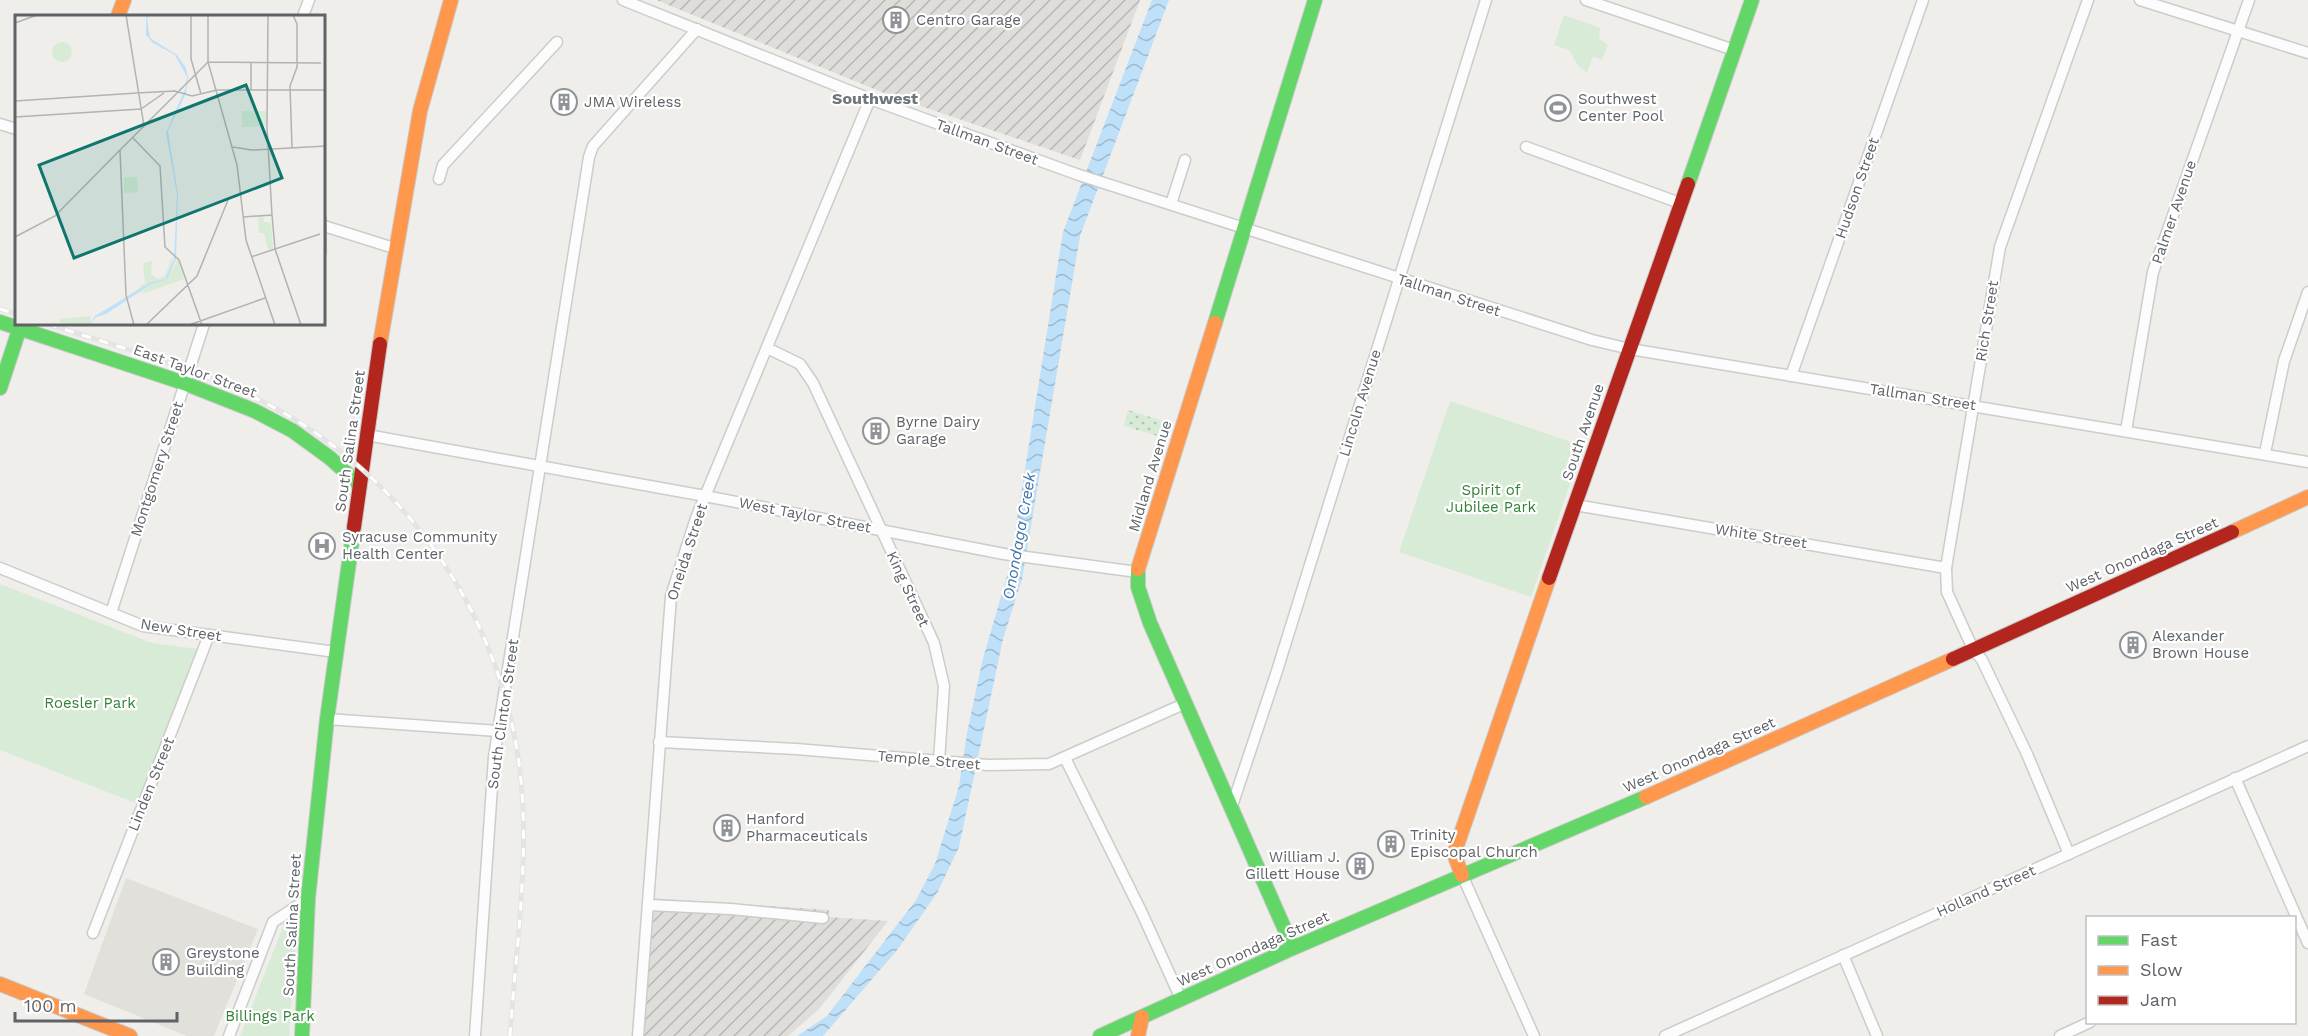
<svg xmlns="http://www.w3.org/2000/svg" width="2308" height="1036" font-family="'Work Sans',sans-serif">
<style>
.industrial{fill:url(#industrial-furrows)}
.education{fill:#e2e0da}
.green{fill:#d8ebd6}
.garden{fill:url(#garden-dots)}
.water{fill:url(#water-waves)}
.lines{fill:none;stroke-linecap:round;stroke-linejoin:round}
.street-casing{stroke:#cbcccc;stroke-width:13}
.fast-casing{stroke:#cacacb;stroke-width:16}
.slow-casing{stroke:#cacacb;stroke-width:16}
.jam-casing{stroke:#cacacb;stroke-width:16}
.street{stroke:#fdfcfc;stroke-width:10}
.fast{stroke:#63d668;stroke-width:14}
.slow{stroke:#ff974d;stroke-width:14}
.jam{stroke:#b3261e;stroke-width:14}
.rail-casing{stroke:#e4e4e4;stroke-width:5}
.rail{stroke:#fff;stroke-width:3;stroke-dasharray:9;stroke-linecap:butt}
.labels{text-anchor:middle;dominant-baseline:central;stroke-width:4.5;stroke-linejoin:round;paint-order:stroke}
.poi-label{font-size:15px;fill:#5f6368;stroke:#fff;text-anchor:start}
.street-label{font-size:15px;fill:#5f6368;stroke:#fff}
.park-label{font-size:15px;fill:#348238;stroke:#fff}
.neighbourhood-label{font-size:16px;font-weight:bold;fill:#70757a;stroke:#fff}
.water-label{font-size:16px;font-style:italic;fill:#4174aa;stroke:#fff}
.inset-road{fill:none;stroke:#b1b2b2;stroke-width:1.5}
.view{fill:#0f766e;fill-opacity:0.15;stroke:#0f766e;stroke-width:3}
.inset-edge{fill:none;stroke:#5f6368;stroke-width:3}
</style>
<defs>
<pattern id="industrial-furrows" width="10" height="10" patternUnits="userSpaceOnUse" patternTransform="scale(1.5)"><rect width="10" height="10" fill="#dfddda"/><path d="M-1 1l2-2M0 10L10 0M9 11l2-2" fill="none" stroke="#b8b7b5"/></pattern>
<pattern id="garden-dots" width="8" height="8" patternUnits="userSpaceOnUse" patternTransform="scale(1.5)"><rect width="8" height="8" fill="#d8ebd6"/><path d="M2 2h.1M6 6h.1" fill="none" stroke="#b2c2b1" stroke-width="1.8" stroke-linecap="round"/></pattern>
<pattern id="water-waves" width="16" height="10" patternUnits="userSpaceOnUse" patternTransform="scale(1.5)"><rect width="16" height="10" fill="#bfe0f9"/><path d="M0 5q4-4 8 0t8 0" fill="none" stroke="#9eb9cd"/></pattern>
</defs>
<rect width="100%" height="100%" fill="#efeeea"/>
<g class="industrial">
<path d="M656,0H1140L1080,160L894,97Z"/>
<path d="M649,898L829,910V917L888,921L819,1009L788,1036H641Z"/>
</g>
<path class="education" d="M126,878L258,929L214,1036H187L84,994Z"/>
<g class="green">
<path d="M1564,15L1600,28L1599,38L1608,45L1602,60L1593,56L1587,72L1579,67L1569,50L1554,45Z"/>
<path d="M1450,401L1583,446L1531,597L1399,552Z"/>
<path d="M0,584L152,643L198,649L138,804L0,750Z"/>
<path d="M293,920L297,924L289,1036H240L285,922Z"/>
</g>
<path class="garden" d="M1128,410L1166,422L1161,437L1124,426Z"/>
<path class="water" d="M1152,0H1169L1080,236L1022,579L1003,639L959,847L937,893L898,949L823,1036H797L827,1016L916,900L935,864L959,786L967,733L982,662L1009,569L1063,232Z"/>
<g class="lines">
<defs>
<g id="street">
<path d="M623,0L870,99L1079,175L1592,340L1630,349L2308,462"/>
<path d="M1586,0L1734,50"/>
<path d="M2140,0L2308,53"/>
<path d="M303,16L309,0"/>
<path d="M0,124L16,129"/>
<path d="M1526,147L1680,203"/>
<path d="M439,179L443,165L557,42"/>
<path d="M1171,204L1185,160"/>
<path d="M324,226L394,248"/>
<path d="M767,348L800,364L813,383L934,643L944,686L939,761"/>
<path d="M1791,376L1923,0"/>
<path d="M2126,431L2153,272L2249,0"/>
<path d="M367,435L705,496L1004,554L1137,572"/>
<path d="M2265,453L2284,361L2308,292"/>
<path d="M1575,505L1946,568"/>
<path d="M0,568L143,626L336,652"/>
<path d="M111,613L204,324"/>
<path d="M327,719L498,731"/>
<path d="M659,742L796,749L988,765L1049,764L1186,703"/>
<path d="M1065,758L1141,911L1181,999"/>
<path d="M2235,778L2308,943"/>
<path d="M1232,806L1276,674L1486,0"/>
<path d="M2069,854L2027,754L1982,660L1973,649L1947,592L1946,568L2000,247L2088,0"/>
<path d="M1462,875L1534,1036"/>
<path d="M649,905L731,909L823,918"/>
<path d="M93,933L209,635"/>
<path d="M1843,955L1877,1036"/>
<path d="M229,1036L273,922L308,899"/>
<path d="M475,1036L494,757L589,157L593,146L697,29"/>
<path d="M638,1036L671,596L696,518L870,99"/>
<path d="M1665,1036L2308,746"/>
<path d="M2060,1036L2090,1022"/>
</g>
<g id="fast">
<path d="M1688,184L1752,0"/>
<path d="M0,322L184,383L255,411L293,431L330,458L360,485"/>
<path d="M1215,323L1315,0"/>
<path d="M0,388L21,324"/>
<path d="M1138,569V587L1150,623L1293,948"/>
<path d="M302,1036L308,899L327,719L354,527"/>
<path d="M1100,1036L1293,948L1646,797"/>
</g>
<g id="slow">
<path d="M118,16L124,0"/>
<path d="M380,344L420,111L451,0"/>
<path d="M2232,532L2308,497"/>
<path d="M1138,569L1215,323"/>
<path d="M1646,797L1953,659"/>
<path d="M1462,875L1454,854L1549,578"/>
<path d="M0,984L130,1036"/>
<path d="M1138,1036L1142,1017"/>
</g>
<g id="jam">
<path d="M354,527L380,344"/>
<path d="M1549,578L1688,184"/>
<path d="M1953,659L2232,532"/>
</g>
</defs>
<use href="#street" class="street-casing"/>
<use href="#fast" class="fast-casing"/>
<use href="#slow" class="slow-casing"/>
<use href="#jam" class="jam-casing"/>
<use href="#street" class="street"/>
<use href="#fast" class="fast"/>
<use href="#slow" class="slow"/>
<use href="#jam" class="jam"/>
<defs>
<g id="rail">
<path d="M0,309L16,314"/>
<path d="M48,324C115,346 185,365 249,395C410,470 516,631 523,809C526,884 515,961 510,1036"/>
</g>
</defs>
<use href="#rail" class="rail-casing"/>
<use href="#rail" class="rail"/>
</g>
<defs>
<symbol id="building-ring" viewBox="-11 -11 22 22"><circle r="9.5" fill="#fff" stroke="#919496" stroke-width="1.5"/><path d="M-4-6H4V6H1V3H-1V6H-4ZM-2.5-4.3h1.7v1.8h-1.7ZM.8-4.3h1.7v1.8H.8ZM-2.5-1h1.7V.8h-1.7ZM.8-1h1.7V.8H.8Z" fill="#919496"/></symbol>
<symbol id="stadium-ring" viewBox="-11 -11 22 22"><circle r="9.5" fill="#fff" stroke="#919496" stroke-width="1.5"/><path d="M0-5a6.5 5 0 1 0 0 10a6.5 5 0 1 0 0-10ZM-3.5-1.8h7v3.6h-7Z" fill="#919496"/></symbol>
<symbol id="hospital-ring" viewBox="-11 -11 22 22"><circle r="9.5" fill="#fff" stroke="#919496" stroke-width="1.5"/><path d="M-5-5h3v3.5h4V-5h3V5h-3V1.5h-4V5h-3Z" fill="#919496"/></symbol>
</defs>
<g fill-rule="evenodd">
<use href="#building-ring" x="881" y="5" width="30" height="30"/>
<use href="#building-ring" x="549" y="87" width="30" height="30"/>
<use href="#stadium-ring" x="1543" y="93" width="30" height="30"/>
<use href="#building-ring" x="861" y="416" width="30" height="30"/>
<use href="#hospital-ring" x="307" y="531" width="30" height="30"/>
<use href="#building-ring" x="2118" y="630" width="30" height="30"/>
<use href="#building-ring" x="712" y="813" width="30" height="30"/>
<use href="#building-ring" x="1376" y="829" width="30" height="30"/>
<use href="#building-ring" x="1345" y="851" width="30" height="30"/>
<use href="#building-ring" x="151" y="947" width="30" height="30"/>
</g>
<g class="labels">
<g class="poi-label">
<text x="916" y="20">Centro Garage</text>
<text x="1578" y="99">Southwest<tspan x="1578" dy="17">Center Pool</tspan></text>
<text x="584" y="102">JMA Wireless</text>
<text x="896" y="422">Byrne Dairy<tspan x="896" dy="17">Garage</tspan></text>
<text x="342" y="537">Syracuse Community<tspan x="342" dy="17">Health Center</tspan></text>
<text x="2152" y="636">Alexander<tspan x="2152" dy="17">Brown House</tspan></text>
<text x="746" y="819">Hanford<tspan x="746" dy="17">Pharmaceuticals</tspan></text>
<text x="1410" y="835">Trinity<tspan x="1410" dy="17">Episcopal Church</tspan></text>
<text x="1340" y="857" text-anchor="end">William J.<tspan x="1340" dy="17">Gillett House</tspan></text>
<text x="186" y="953">Greystone<tspan x="186" dy="17">Building</tspan></text>
</g>
<g class="street-label">
<text transform="translate(987 142) rotate(20)">Tallman Street</text>
<text transform="translate(1857 188) rotate(-71)">Hudson Street</text>
<text transform="translate(2174 212) rotate(-71)">Palmer Avenue</text>
<text transform="translate(1449 295) rotate(18)">Tallman Street</text>
<text transform="translate(1987 321) rotate(-81)">Rich Street</text>
<text transform="translate(195 371) rotate(20)">East Taylor Street</text>
<text transform="translate(1923 397) rotate(9)">Tallman Street</text>
<text transform="translate(1360 403) rotate(-73)">Lincoln Avenue</text>
<text transform="translate(1583 432) rotate(-71)">South Avenue</text>
<text transform="translate(350 441) rotate(-82)">South Salina Street</text>
<text transform="translate(157 469) rotate(-72)">Montgomery Street</text>
<text transform="translate(1150 476) rotate(-73)">Midland Avenue</text>
<text transform="translate(805 515) rotate(11)">West Taylor Street</text>
<text transform="translate(1761 536) rotate(9)">White Street</text>
<text transform="translate(687 552) rotate(-72)">Oneida Street</text>
<text transform="translate(2142 555) rotate(-24)">West Onondaga Street</text>
<text transform="translate(908 589) rotate(65)">King Street</text>
<text transform="translate(181 630) rotate(9)">New Street</text>
<text transform="translate(503 714) rotate(-82)">South Clinton Street</text>
<text transform="translate(1699 755) rotate(-24)">West Onondaga Street</text>
<text transform="translate(929 760) rotate(5)">Temple Street</text>
<text transform="translate(151 784) rotate(-68)">Linden Street</text>
<text transform="translate(1986 891) rotate(-24)">Holland Street</text>
<text transform="translate(292 925) rotate(-87)">South Salina Street</text>
<text transform="translate(1253 949) rotate(-24)">West Onondaga Street</text>
</g>
<g class="park-label">
<text x="1491" y="490">Spirit of<tspan x="1491" dy="17">Jubilee Park</tspan></text>
<text x="90" y="703">Roesler Park</text>
<text x="270" y="1016">Billings Park</text>
</g>
<g class="neighbourhood-label">
<text x="875" y="98">Southwest</text>
</g>
<g class="water-label">
<text transform="translate(1019 536) rotate(-80)">Onondaga Creek</text>
</g>
</g>
<g transform="translate(15 15)">
<rect width="310" height="310" fill="#efeeea"/>
<path d="M37 37a10 10 0 1 1 20 0a10 10 0 1 1-20 0ZM227,96H251V111L227,112ZM109,162H122L123,177L109,178ZM248,201L249,207H256L258,234L253,235L249,218H244L243,202ZM163,244L169,264L127,279L135,271L153,266ZM75,301L76,310H47L44,304Z" fill="#d8ebd6"/>
<path d="M157,242L159,248L151,262L148,265L152,263L162,245L153,266L113,283L146,266L113,282L130,268L128,248L137,246L136,259L142,264L150,261Z" fill="#d8ebd6"/>
<path d="M135,0L132,4L135,23L162,40L171,53L173,63L171,78L153,116L163,179L161,244L152,264L136,269L91,299L81,302L75,310L80,301L136,267L150,264L159,245L162,179L151,118L171,72L172,62L160,40L138,28L131,20V2Z" fill="#bfe0f9"/>
<path class="inset-road" d="M111,0L129,111M176,0V44L186,79M193,0V47L222,150L231,225L260,310M0,8L22,0M193,47L306,48M236,75V48M122,78L160,76L177,81L202,75H311M0,86L122,78M126,94L149,78M0,102L126,94M118,123L145,151L150,232L164,245L187,310M218,132L237,135L311,131M277,133L275,71L282,52V9L278,0M257,200L260,234L286,310M228,202L257,200L252,112L253,0M311,202V240M0,222L40,201L105,135M236,242L305,219M119,310L111,280L105,135L193,47M131,310L182,261L213,185M174,310L250,283"/>
<path class="view" d="M231,70L267,163L59,243L24,150Z"/>
<rect width="310" height="310" class="inset-edge"/>
</g>
<rect x="2086" y="916" width="210" height="108" fill="#ffffff" stroke="#bfc1c3" stroke-width="1.5"/>
<rect x="2098" y="936" width="30" height="9" fill="#63d668" stroke="#bfc1c3" stroke-width="1.5"/>
<text x="2140" y="946" font-size="18" fill="#5f6368">Fast</text>
<rect x="2098" y="966" width="30" height="9" fill="#ff974d" stroke="#bfc1c3" stroke-width="1.5"/>
<text x="2140" y="976" font-size="18" fill="#5f6368">Slow</text>
<rect x="2098" y="996" width="30" height="9" fill="#b3261e" stroke="#bfc1c3" stroke-width="1.5"/>
<text x="2140" y="1006" font-size="18" fill="#5f6368">Jam</text>
<path d="M15 1012v9h162v-9" fill="none" stroke="#5f6368" stroke-width="3"/>
<text x="24" y="1012" font-size="18" fill="#5f6368" stroke="#ffffff" stroke-width="4.5" paint-order="stroke">100 m</text>
</svg>
